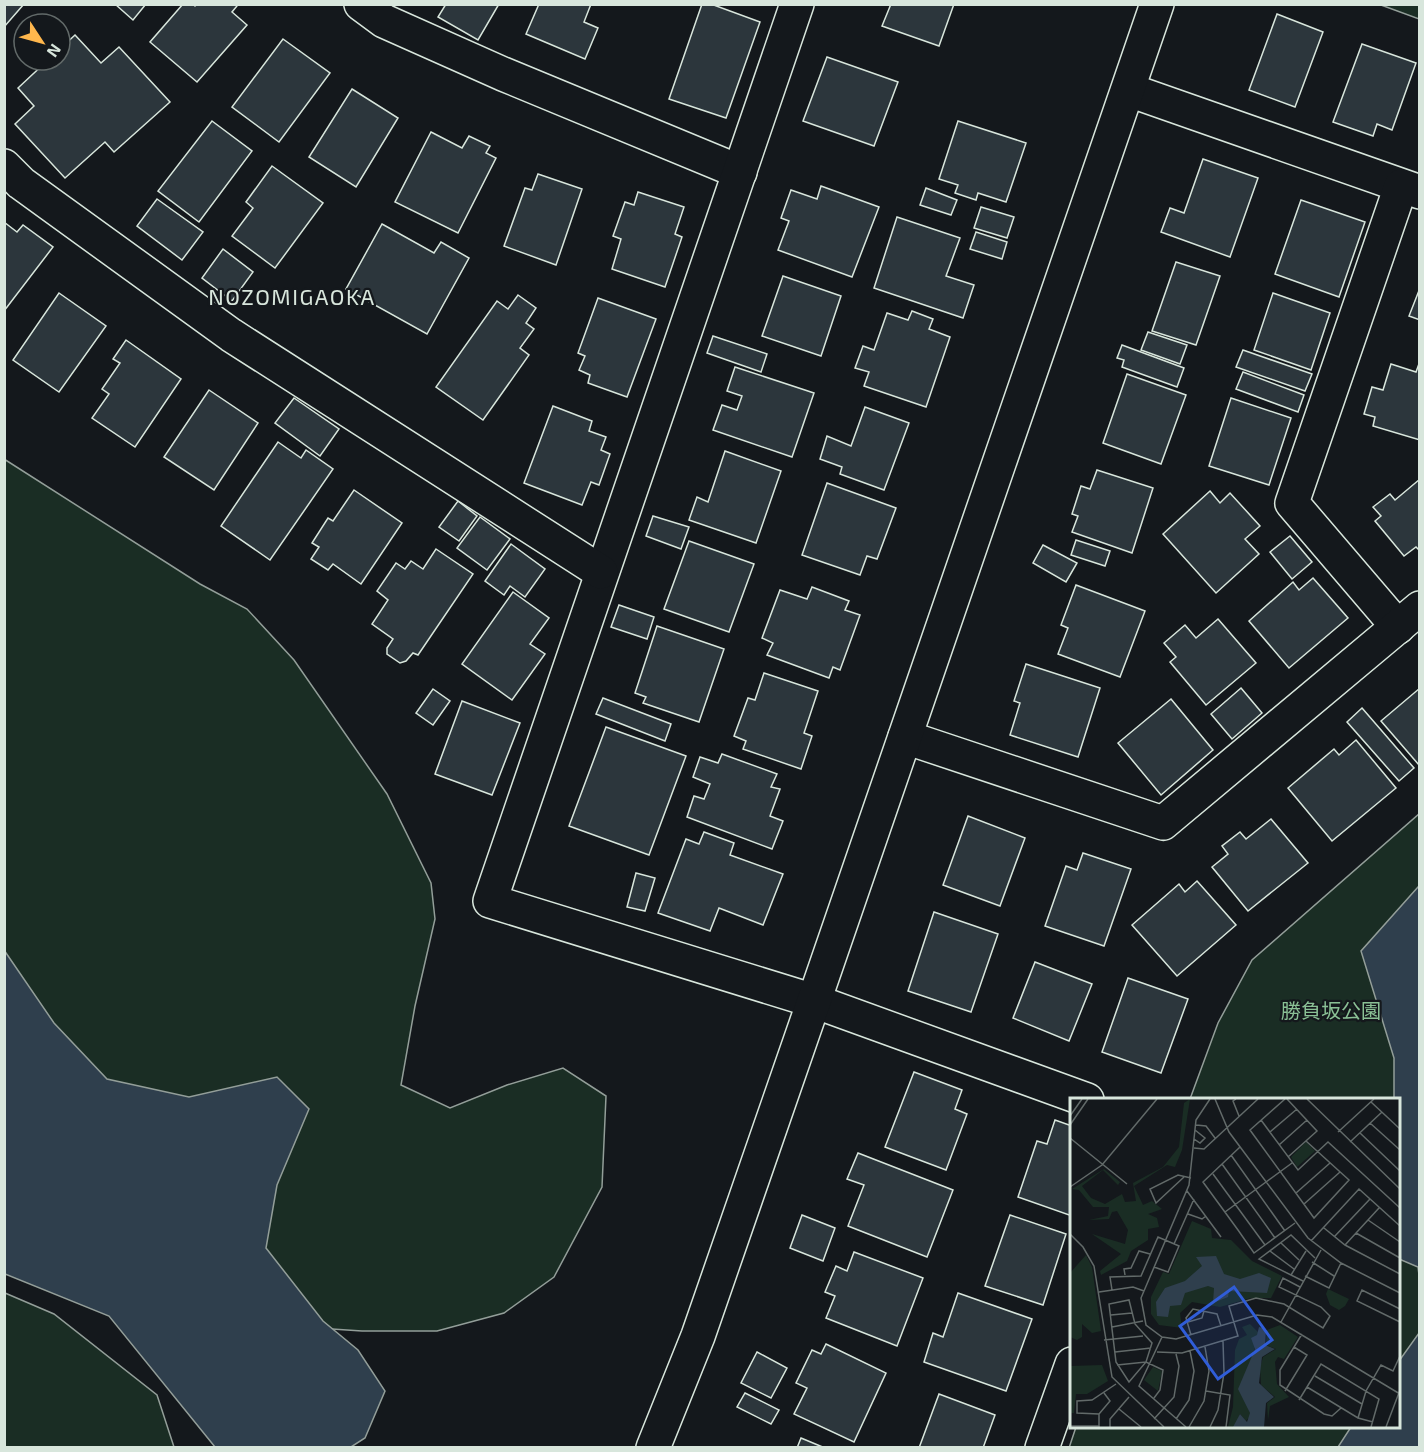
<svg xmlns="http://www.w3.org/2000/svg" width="1424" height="1452" font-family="'Exo 2','Noto Sans JP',sans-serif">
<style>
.green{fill:#1a2d24;stroke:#939e99;stroke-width:1.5}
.water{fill:#2f3f4d;stroke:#939e99;stroke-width:1.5}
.building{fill:#2c363c;stroke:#d8e6dc;stroke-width:1.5}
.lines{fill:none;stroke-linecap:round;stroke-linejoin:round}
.minor-casing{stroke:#d8e6dc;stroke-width:36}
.minor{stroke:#14181c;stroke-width:33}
.labels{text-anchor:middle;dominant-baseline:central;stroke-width:4.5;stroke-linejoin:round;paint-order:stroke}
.park-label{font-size:20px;fill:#8ac095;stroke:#14181c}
.quarter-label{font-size:22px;letter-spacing:1.5px;fill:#d8e6dc;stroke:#14181c}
.inset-road{fill:none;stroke:#626a69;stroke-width:1.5}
.view{fill:#305dd8;fill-opacity:0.15;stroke:#305dd8;stroke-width:3}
.inset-edge{fill:none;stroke:#d8e6dc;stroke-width:3}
</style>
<rect width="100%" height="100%" fill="#14181c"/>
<g class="green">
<path d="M1381,5H1419V19Z"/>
<path d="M4,459L200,584L247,609L294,660L387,794L431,883L435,919L415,1006L401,1085L450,1108L507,1085L563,1068L606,1096L602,1187L554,1277L504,1313L437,1331H362L287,1326L174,1139L5,1023Z"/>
<path d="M1419,814V1447L1069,1448L1076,1427L1398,1426V1100L1190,1099L1218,1023L1252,960Z"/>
<path d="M5,1293L54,1314L157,1395L174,1447H5Z"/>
</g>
<g class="water">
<path d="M1418,887H1420L1419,1275L1418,1267L1399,1259L1398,1100L1394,1099V1058L1361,951Z"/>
<path d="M4,950L54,1023L107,1079L189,1097L277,1077L309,1109L277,1185L266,1248L323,1321L358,1350L385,1391L365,1438L351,1447H215L109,1316L5,1274Z"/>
<path d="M1419,1333V1447H1338L1351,1427L1398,1426L1399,1361Z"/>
</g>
<g class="building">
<path d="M4,4H24L4,27Z"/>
<path d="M115,4H146L133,20Z"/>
<path d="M183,4H193L195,6L197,4H236L237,6L232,12L247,25L197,82L150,42Z"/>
<path d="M446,4H499L478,40L438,17Z"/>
<path d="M539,4H591L584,22L598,28L585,59L526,34Z"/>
<path d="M702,4H711L760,22L726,118L669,99Z"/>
<path d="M891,4H954L939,46L882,26Z"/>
<path d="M1277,14L1323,32L1295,107L1249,90Z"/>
<path d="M75,35L101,63L119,47L170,102L114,152L105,142L65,178L15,124L34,106L18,88L48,60H60V49Z"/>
<path d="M283,39L330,73L279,142L232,107Z"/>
<path d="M1362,44L1416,63L1392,130L1377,124L1373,136L1333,122Z"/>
<path d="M827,57L898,82L874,146L803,121Z"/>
<path d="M352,89L398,118L356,187L309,157Z"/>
<path d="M212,121L252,151L199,222L158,191Z"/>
<path d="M958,121L1026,143L1006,202L978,193L976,200L955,193L958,185L939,179Z"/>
<path d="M431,132L462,148L469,136L490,146L486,153L496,158L458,233L395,202Z"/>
<path d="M1203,159L1258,178L1230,257L1161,232L1170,208L1184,213Z"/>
<path d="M272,166L323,203L275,268L232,236L253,208L246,202Z"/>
<path d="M538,174L582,189L556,265L504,246L525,188L532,190Z"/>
<path d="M821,186L879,207L852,277L778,250L789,221L781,218L791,190L817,199Z"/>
<path d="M926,188L957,200L951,215L920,205Z"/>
<path d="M638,192L684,207L675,234L682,237L665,287L612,269L621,239L613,236L625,202L634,205Z"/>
<path d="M157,199L203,232L182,260L137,226Z"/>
<path d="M1301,200L1365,222L1339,297L1275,274Z"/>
<path d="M981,207L1014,217L1007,238L974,228Z"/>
<path d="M897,217L960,238L946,276L974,285L963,318L874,288Z"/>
<path d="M4,222L17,232L23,225L53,247L4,311Z"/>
<path d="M382,224L434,253L441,242L469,258L427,334L346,289Z"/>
<path d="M976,232L1007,242L1002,259L970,249Z"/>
<path d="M223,249L253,272L232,301L202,278Z"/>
<path d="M1176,262L1220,276L1196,345L1152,331Z"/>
<path d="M783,276L841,296L821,356L762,336Z"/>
<path d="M1420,288V320L1409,316Z"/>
<path d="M59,293L106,326L59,392L13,360Z"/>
<path d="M1273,293L1330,313L1311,370L1254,350Z"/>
<path d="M518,295L536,308L526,323L534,329L520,348L529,355L483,420L436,387L497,301L508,309Z"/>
<path d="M598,298L656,319L627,397L588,383L590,375L579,370L585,356L578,353Z"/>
<path d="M912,311L933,319L929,329L950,337L926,407L864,386L869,372L855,368L863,346L874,350L887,313L908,320Z"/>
<path d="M1148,332L1187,345L1180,364L1141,350Z"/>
<path d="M713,336L767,354L761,372L707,353Z"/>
<path d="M126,340L181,379L135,447L92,418L109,394L102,389L120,363L113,359Z"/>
<path d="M1122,345L1184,368L1177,387L1122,367L1124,360L1117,358Z"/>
<path d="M1243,350L1312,374L1305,391L1236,367Z"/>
<path d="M1420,361V440L1373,426L1375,417L1364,414L1372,387L1383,390L1391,364L1416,372Z"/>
<path d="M735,367L814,393L792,457L713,430L722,405L737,410L742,396L727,391Z"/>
<path d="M1243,372L1304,395L1298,412L1236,389Z"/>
<path d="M1127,374L1186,395L1161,464L1103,443Z"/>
<path d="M209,390L258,423L214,490L164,457Z"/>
<path d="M294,398L339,429L320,456L275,423Z"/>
<path d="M1231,398L1291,418L1269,485L1209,466Z"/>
<path d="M553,406L592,421L589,431L606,437L601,450L610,454L599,485L591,482L582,505L524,483Z"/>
<path d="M865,407L909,423L884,490L840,474L842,467L820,459L827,436L851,446Z"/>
<path d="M278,442L301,458L306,450L333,469L270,560L221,526Z"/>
<path d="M725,451L781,471L756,543L689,520L697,497L708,502Z"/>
<path d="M1097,470L1153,488L1132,553L1072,532L1078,516L1072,514L1081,486L1090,489Z"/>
<path d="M1420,479V551L1416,547L1404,556L1375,521L1381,516L1373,507L1390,494L1395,500Z"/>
<path d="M827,483L896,508L877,559L867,556L860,575L802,555Z"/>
<path d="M354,490L402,523L361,584L333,564L328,570L311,559L319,547L312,543L328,518L333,521Z"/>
<path d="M1210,491L1220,503L1230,493L1260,526L1245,539L1259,554L1216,593L1163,534Z"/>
<path d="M458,501L477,516L459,541L439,527Z"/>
<path d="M653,516L689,527L681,549L646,536Z"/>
<path d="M480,517L510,539L487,570L457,548Z"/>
<path d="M1290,536L1312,562L1292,579L1270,552Z"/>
<path d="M1076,540L1110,551L1105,566L1071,555Z"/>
<path d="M689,541L754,564L729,632L664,609Z"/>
<path d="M511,544L545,569L525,597L510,586L504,595L485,581Z"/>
<path d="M1043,545L1077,563L1066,582L1033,563Z"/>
<path d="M436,549L473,574L418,655L413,653L406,661L400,663L387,654V648L393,639L372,624L388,600L377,591L396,563L405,569L411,561L423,569Z"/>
<path d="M1313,578L1348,618L1289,668L1249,621L1293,582L1299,590Z"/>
<path d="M1076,585L1145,611L1120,677L1058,654L1068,628L1061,625Z"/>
<path d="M812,587L849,601L845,610L860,615L840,670L833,667L829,678L767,655L773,643L762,638L780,590L807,599Z"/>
<path d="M513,592L549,618L530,644L545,654L512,700L462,664Z"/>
<path d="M619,605L654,617L647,639L611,627Z"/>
<path d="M1218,619L1256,663L1206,705L1170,662L1176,657L1164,643L1185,625L1196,638Z"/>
<path d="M657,626L724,649L699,722L643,703L646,697L635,693Z"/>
<path d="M1026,664L1100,688L1078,757L1010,735L1020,703L1014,701Z"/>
<path d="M764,673L818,691L804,733L812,736L801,769L743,749L746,741L734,736L748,698L755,700Z"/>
<path d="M1241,688L1262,713L1232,739L1211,714Z"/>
<path d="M1420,688V765H1419L1381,721Z"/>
<path d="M433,689L450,701L433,725L416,713Z"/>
<path d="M603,698L671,724L665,741L596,714Z"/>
<path d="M1171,699L1213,750L1161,795L1118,743Z"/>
<path d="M462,701L520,723L492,795L435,774Z"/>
<path d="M1362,708L1414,768L1399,781L1347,722Z"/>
<path d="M606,727L686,756L649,855L569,826Z"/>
<path d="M1356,740L1396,788L1332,841L1288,788L1334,749L1339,755Z"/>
<path d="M722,754L777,774L771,787L780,789L770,816L783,821L772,849L687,817L694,796L704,799L710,784L693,777L700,757L718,763Z"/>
<path d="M968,816L1025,838L1000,906L943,885Z"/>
<path d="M1271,819L1308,863L1248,911L1212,867L1228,854L1222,846L1240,832L1246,839Z"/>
<path d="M704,832L734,843L730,855L783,874L763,925L719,908L710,931L658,913L686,839L699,844Z"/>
<path d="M1083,853L1131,869L1104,946L1045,926L1066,866L1077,870Z"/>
<path d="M636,873L655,878L645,911L627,907Z"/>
<path d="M1197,881L1236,925L1177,976L1132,925L1179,884L1185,892Z"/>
<path d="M934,912L998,934L971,1012L908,991Z"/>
<path d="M1035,962L1092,984L1069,1041L1013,1018Z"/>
<path d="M1128,978L1188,999L1161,1073L1102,1052Z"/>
<path d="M914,1072L962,1090L955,1109L967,1114L946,1170L885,1147Z"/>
<path d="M1055,1120L1072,1126V1216L1018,1197L1037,1141L1047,1144Z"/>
<path d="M858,1153L953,1190L927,1257L848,1226L864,1185L847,1179Z"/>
<path d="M802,1215L835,1228L823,1261L790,1248Z"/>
<path d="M1010,1215L1066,1234L1043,1305L985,1286Z"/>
<path d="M854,1252L923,1278L897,1346L826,1318L835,1296L825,1292L836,1266L847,1271Z"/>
<path d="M958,1293L1032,1319L1006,1391L924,1362L933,1333L943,1337Z"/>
<path d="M826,1344L886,1373L854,1442L794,1414L807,1388L796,1383L812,1350L821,1354Z"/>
<path d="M757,1352L787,1368L771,1398L741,1383Z"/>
<path d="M745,1393L779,1410L771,1424L737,1407Z"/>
<path d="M939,1394L995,1415L983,1448H919Z"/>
<path d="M801,1438L825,1448H797Z"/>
</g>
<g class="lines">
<defs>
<g id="minor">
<path d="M361,4L384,21L503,74L740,172"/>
<path d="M797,4L490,901L814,1001L1087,1100"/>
<path d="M1129,90L1420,192"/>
<path d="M4,166L21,183L231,335L601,572"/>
<path d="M1398,627L1292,503L1401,186"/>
<path d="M905,737L1163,823L1420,608"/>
<path d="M653,1448L698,1336L814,1001L1157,4"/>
<path d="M1042,1448L1072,1364"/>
</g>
</defs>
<use href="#minor" class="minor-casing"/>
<use href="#minor" class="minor"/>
</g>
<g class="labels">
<g class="park-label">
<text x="1331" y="1010">勝負坂公園</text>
</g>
<g class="quarter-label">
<text x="292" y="296">NOZOMIGAOKA</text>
</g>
</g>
<g transform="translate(1070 1098)">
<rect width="330" height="330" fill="#14181c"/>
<path d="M120,1L112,52L105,69L97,67L64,88L73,107L82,103L92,111L78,116L87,120L89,129L78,131V142L61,153L57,163L31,177L30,173L51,156L22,136L55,146L58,132L47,113L42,114L39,121L19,122L38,118L39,109H23L9,92L2,91L34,71L50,84L48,87L33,72L12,88L21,100L35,106L52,96L55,104L66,103L63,85L93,69L109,49L114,5ZM236,44L245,53L227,69L221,59ZM122,123L141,131L142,140L161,142L182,163L212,178L201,200H181L150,209L122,204L110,215L112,230L89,227L81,216V199L93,174L99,176ZM16,157L22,169L31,233L22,235L12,226V239L7,242L0,239V175ZM258,191L279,201L275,208L269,212L260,207L256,196ZM180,226L189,235L172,293L181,317L176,323L170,316L165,329H158L163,309L165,252L169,241L177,237L172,229ZM210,227L228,239L214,261L208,259L205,264L207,286L219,299L200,308L198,322L197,305L205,299L191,287L190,270L193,259L206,251L196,247L197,232ZM32,267L38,283L17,296H6L4,315H0V268ZM83,269L92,273L88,293L74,282Z" fill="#1a2d24"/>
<path d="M146,158L154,176L170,181L189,175L201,180L197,195L159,193L158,199L143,205L144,190L138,188L115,195L111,207L100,208L98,219L87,218L86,204L95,190L115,183L132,168L126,159ZM189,229L196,231L195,247L205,251L192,259L189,285L204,299L196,305L194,329H163L170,316L177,324L180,315L168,291L185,251L181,240L187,237Z" fill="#2f3f4d"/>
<path class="inset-road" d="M140,1L126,22L119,87L71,200L76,227L92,239L106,241L187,217L202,219L330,296M145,1L159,34L238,140L271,165L330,195M166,1L163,3L169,18M215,1L180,32L244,120L279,82L236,43M217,1L247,33L218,59M237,1L330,91M301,4L330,31M0,18L12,1M191,22L228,72L258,44L330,110M300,25L330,52M0,27L18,1M126,27L136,28L145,40M200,34L227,11M268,34L304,1M290,35L330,73M0,40L57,86M124,41L130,45L135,40L125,32M280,44L312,14M209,47L237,22M170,49L133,84L168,132L184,155L225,125M124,50L134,51L188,1M161,57L215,133M152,66L205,140M143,76L195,147M114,79L86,105L80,91L108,77L121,80M0,89L32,67L87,1M117,93L151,139M226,95L260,65M234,106L270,74M155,114L222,65M118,116L132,121L136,118M298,122L330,144M254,130L275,147L330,176M286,135L330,160M0,136L13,149L24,168L42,279L94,329M264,139L300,101M241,143L289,91L330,128M211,145L229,162M104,146L124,101M275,147L309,110M200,153L224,171M242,164L264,178M55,177L54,171L61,170L69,153L80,156M221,177L236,153M235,178L259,190L271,165M233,183L189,161L221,137L245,160M42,192L40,179L71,178L88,139L109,148L98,174L84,169M29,194L63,189L74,193M59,202L65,226L82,245L76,264L59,284L46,264L39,206ZM330,211L292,192L287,203L330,224M41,217L62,215M118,224L132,220L134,213M211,224L251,152M42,229L73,223M232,236L210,272V287L254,316L262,318L271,310M121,237L116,220L123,211L147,216L151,228M92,239L69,288L116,329M34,242L73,238M45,254L81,250M87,254L112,255L168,238L159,208L186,200L214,206L253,230L260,218L251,209L209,189L213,180L230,189M47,267L76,264L93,272L90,292L84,300M245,278L292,306M237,289L288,320L303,324M136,293L160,297L156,329M215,293L237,257L224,249M229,302L251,266L309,301L301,329M49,311L71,329M29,316L7,315V303L22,302L46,286M288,320L296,293L311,267L323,273L330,258M84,321L104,299L109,268L106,256M106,321L119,302L124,273L120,253M0,328H29M29,329V316L40,303L34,295M40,329V321L59,299M119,329L134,303L139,273L135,249M140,329L148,312L154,275L153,243M316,329L330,292"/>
<path class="view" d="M164,189L202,242L148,281L110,228Z"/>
<rect width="330" height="330" class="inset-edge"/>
</g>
<rect width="1424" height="1452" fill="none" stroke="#d8e6dc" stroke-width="12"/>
<g transform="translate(42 42) rotate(126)"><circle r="28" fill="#14181c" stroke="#626a69" stroke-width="1.5"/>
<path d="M0-4.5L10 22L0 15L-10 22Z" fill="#ffb74d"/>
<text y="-9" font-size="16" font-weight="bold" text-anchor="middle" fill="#d8e6dc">N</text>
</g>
</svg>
